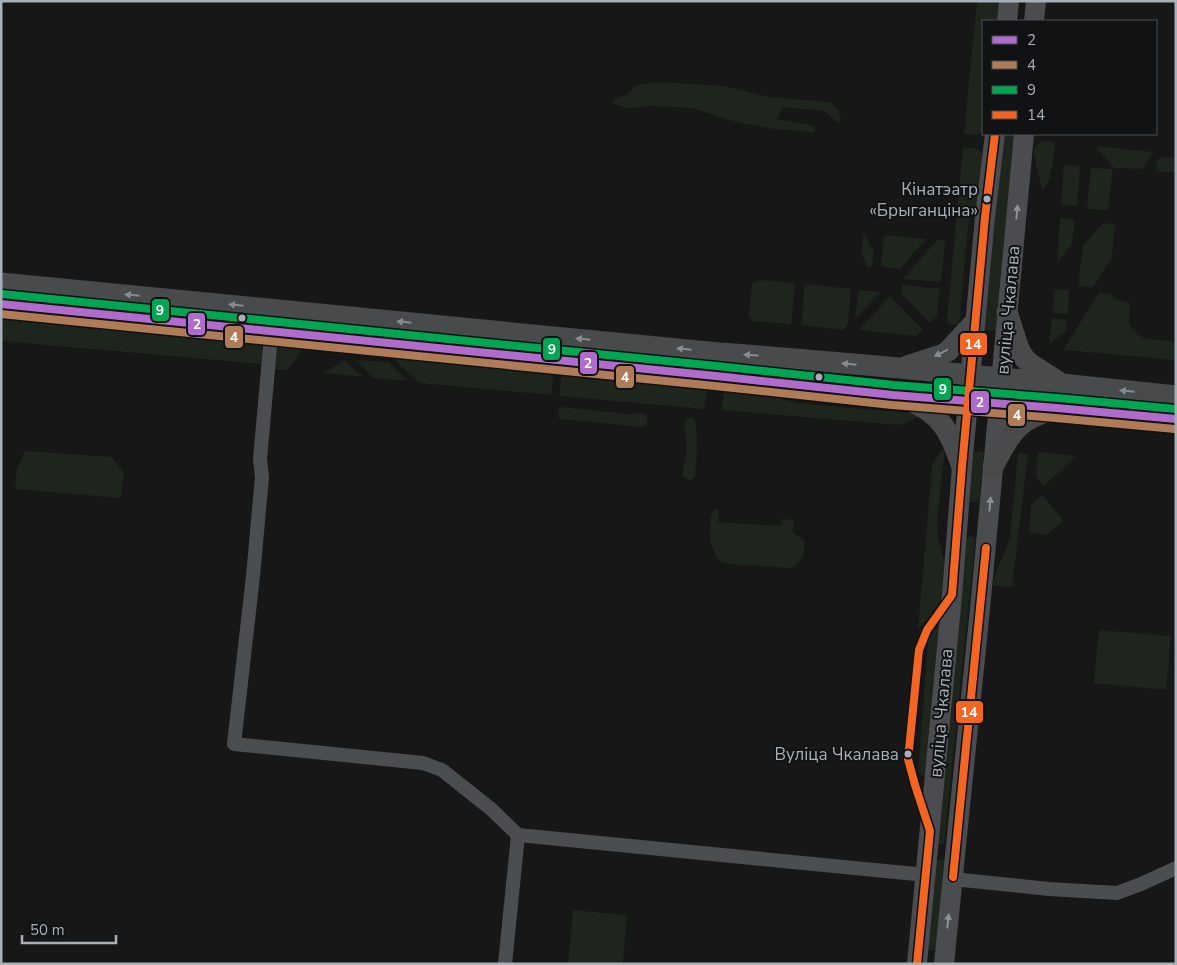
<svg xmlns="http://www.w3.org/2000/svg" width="1177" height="965" font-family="'Nunito Sans',sans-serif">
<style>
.green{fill:#1d251d}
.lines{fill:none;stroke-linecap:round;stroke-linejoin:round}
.street{stroke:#4b4e50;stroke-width:14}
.secondary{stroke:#4a4c4f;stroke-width:20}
.primary{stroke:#484a4c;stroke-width:21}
.bus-1-casing{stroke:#111213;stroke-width:11}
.bus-2-casing{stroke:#111213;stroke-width:11}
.bus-3-casing{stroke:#111213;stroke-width:11}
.bus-4-casing{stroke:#111213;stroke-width:11}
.bus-1{stroke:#b06ccc;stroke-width:8}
.bus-2{stroke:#b07c57;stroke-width:8}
.bus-3{stroke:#00a651;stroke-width:8}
.bus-4{stroke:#f26522;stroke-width:8}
.oneway{fill:#8b9299}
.oneway2{fill:#868c93}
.bus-dot{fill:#a7b0b9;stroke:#111213;stroke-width:2}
.labels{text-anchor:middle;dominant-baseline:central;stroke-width:4;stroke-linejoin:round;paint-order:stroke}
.bus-label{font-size:17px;fill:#a7b0b9;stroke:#111213;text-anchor:end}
.street-label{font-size:18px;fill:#a7b0b9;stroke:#111213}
.line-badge{stroke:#111213;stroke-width:2}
.badge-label{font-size:14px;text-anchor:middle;font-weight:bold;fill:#fff}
</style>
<rect width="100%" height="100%" fill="#171717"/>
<g class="green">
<path d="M977,1H999L997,21H983V132L977,135L964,134Z"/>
<path d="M659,82L724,86L769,97L831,102L839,112L841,120L838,123L824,111L783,107L777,119L812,125L816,129L813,132L774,129L740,123L691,108L651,106L629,108L613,104V99L628,94L636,85Z"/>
<path d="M1002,134H1016L997,331L985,330Z"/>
<path d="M1043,141H1049L1053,142L1055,146C1053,160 1052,181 1042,191L1034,154V148L1037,144Z"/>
<path d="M1095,146L1153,152L1143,169L1114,168Z"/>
<path d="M963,147C976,148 980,149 987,161L977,203L968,225L959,325L949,324L947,320Z"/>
<path d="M1161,157L1176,158V173L1156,171L1157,161Z"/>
<path d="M1064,165L1080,166L1077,206L1061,205Z"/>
<path d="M1091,168L1113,169L1108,210L1087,209Z"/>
<path d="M1060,218L1075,220L1072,244L1057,263Z"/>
<path d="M1103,223L1115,224L1112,257L1093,287L1078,286L1083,246Z"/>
<path d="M864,233L874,252L872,267H867L861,251Z"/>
<path d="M884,235L926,239L900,269L881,267Z"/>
<path d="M937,240H945L941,282L903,279Z"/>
<path d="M758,280L795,283L791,324L752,321L749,315L752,284Z"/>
<path d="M805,284L851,289L848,324L844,330L801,325Z"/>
<path d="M902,285L940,289L937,316L930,323L901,293Z"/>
<path d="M1054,289L1069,290L1068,314L1053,313Z"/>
<path d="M859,290L881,292L855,319Z"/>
<path d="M1099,293L1111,294L1115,299L1130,303L1129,325L1143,338L1176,342V360L1063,350Z"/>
<path d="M890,296L923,330L915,336L859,330Z"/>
<path d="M1,317L255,342C266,348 265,354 263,364L1,341Z"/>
<path d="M1052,318L1067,320L1065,332L1049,344Z"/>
<path d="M275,344L298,346L302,351L287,370L273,369Z"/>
<path d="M391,351L554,369L551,395L419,383L391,357Z"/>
<path d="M344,360L363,377L324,373Z"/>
<path d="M355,360L389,362L408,381L374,378Z"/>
<path d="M562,370H567L573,377L609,381L618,375L703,384L707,391L704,409L559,396Z"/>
<path d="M729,387L744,391L800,403L830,406L921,414L913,420L899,425L721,410L724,393Z"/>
<path d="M561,407L629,414L641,413L645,414L647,417V423L643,427L560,419L558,416L559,409Z"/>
<path d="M687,418H693C700,429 696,463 695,477L689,480L682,476L687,449L684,422Z"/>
<path d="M945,448L937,524L938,537L944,561L945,573L942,602L918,630L932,466L935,459Z"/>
<path d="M25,451L112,457L124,473L121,498L15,489L17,469Z"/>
<path d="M974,451L984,452L979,503L975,502H969Z"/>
<path d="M1038,452L1077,456L1043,486L1036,476Z"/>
<path d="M1018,453L1028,454L1012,587L993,586L994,578L1010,538Z"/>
<path d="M1043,495L1063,521L1047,535L1029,533L1031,505Z"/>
<path d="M719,509L718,522L782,526V519L794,520L793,533L804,540C806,554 803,562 791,568L722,563C712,552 709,542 710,528C710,522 711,517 713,511Z"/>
<path d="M969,536L973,537L975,539V544L944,844H934L966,539Z"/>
<path d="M944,617L930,780L918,772L928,642L933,632Z"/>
<path d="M1099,630L1171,636L1166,690L1094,683Z"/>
<path d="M932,860H944L938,943L936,949L932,951L928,950Z"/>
<path d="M573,910L627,915L623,964H568Z"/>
</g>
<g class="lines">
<g class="street">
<path d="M272,325L260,459L262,477L253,576L234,744L423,763L442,770L491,809L518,835L926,875"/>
<path d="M953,879L1049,889L1117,893L1141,884L1176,868"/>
<path d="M505,964L518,835"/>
</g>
<g class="secondary">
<path d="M1007,21L1009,1"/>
<path d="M1034,21L1036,1"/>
<path d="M917,964L952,595L962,467L985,217L995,134"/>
<path d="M944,964L980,609L1024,134"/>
</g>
<g class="primary">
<path d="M1,283L719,353C871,364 1024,380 1176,396"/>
<path d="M1,304L716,376L893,395L1057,408L1176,419"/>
<path d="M1007,312L1019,349L1025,359L1031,364L1059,382"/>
<path d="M907,366L941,355L948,351L975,322"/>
<path d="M905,399C942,413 950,432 962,467"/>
<path d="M993,467C1002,450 1011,430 1028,420C1036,415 1045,413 1053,409"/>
</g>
<defs>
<path id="bus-1" d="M1,304L716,376L893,395L1057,408L1176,419"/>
<path id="bus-2" d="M1,314L715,386L892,405L1056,418L1175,429"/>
<path id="bus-3" d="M2,294L717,366L894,385L1058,398L1176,409"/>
<g id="bus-4">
<path d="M953,877L986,548"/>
<path d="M917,964L930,831L915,785L908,759L919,650L927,630L952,595L962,467L985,217L995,134"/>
</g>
</defs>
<use href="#bus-1" class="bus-1-casing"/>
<use href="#bus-2" class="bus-2-casing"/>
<use href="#bus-3" class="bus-3-casing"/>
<use href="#bus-4" class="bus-4-casing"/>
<use href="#bus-1" class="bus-1"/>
<use href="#bus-2" class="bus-2"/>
<use href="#bus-3" class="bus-3"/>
<use href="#bus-4" class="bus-4"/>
</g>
<defs><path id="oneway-solid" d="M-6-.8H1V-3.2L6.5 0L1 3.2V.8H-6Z" transform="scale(1.25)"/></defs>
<g class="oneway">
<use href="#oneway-solid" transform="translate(1017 212) rotate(-85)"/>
<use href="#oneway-solid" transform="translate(990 504) rotate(-85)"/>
<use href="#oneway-solid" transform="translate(948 921) rotate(-84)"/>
</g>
<g class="oneway2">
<use href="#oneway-solid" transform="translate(132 295) rotate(-174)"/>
<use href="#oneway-solid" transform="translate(236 305) rotate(-174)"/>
<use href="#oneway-solid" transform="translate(404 322) rotate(-174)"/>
<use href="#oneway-solid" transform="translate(583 339) rotate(-174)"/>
<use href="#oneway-solid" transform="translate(684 349) rotate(-174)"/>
<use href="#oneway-solid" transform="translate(941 353) rotate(154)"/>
<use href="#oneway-solid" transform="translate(751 355) rotate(-176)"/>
<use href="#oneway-solid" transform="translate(849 364) rotate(-174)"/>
<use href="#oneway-solid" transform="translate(1127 391) rotate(-174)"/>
</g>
<g class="bus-dot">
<circle cx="987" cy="199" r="4.5"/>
<circle cx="242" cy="318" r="4.5"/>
<circle cx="819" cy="377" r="4.5"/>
<circle cx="908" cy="754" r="4.5"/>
</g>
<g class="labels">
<g class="bus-label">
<text x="978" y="189">Кінатэатр<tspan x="978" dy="21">«Брыганціна»</tspan></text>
<text x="899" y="754">Вуліца Чкалава</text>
</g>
<g class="street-label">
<text transform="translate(1008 310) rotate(-85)">вуліца Чкалава</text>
<text transform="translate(941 713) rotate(-85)">вуліца Чкалава</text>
</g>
</g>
<g class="line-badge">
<rect x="151" y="298" width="19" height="24" rx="5" fill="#00a651"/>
<rect x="187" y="312" width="19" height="24" rx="5" fill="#b06ccc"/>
<rect x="224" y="325" width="20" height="24" rx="5" fill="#b07c57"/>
<rect x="959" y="332" width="29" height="24" rx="5" fill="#f26522"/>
<rect x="542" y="337" width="19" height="24" rx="5" fill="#00a651"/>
<rect x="579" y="351" width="19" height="24" rx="5" fill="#b06ccc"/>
<rect x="615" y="365" width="20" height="24" rx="5" fill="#b07c57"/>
<rect x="933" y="377" width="19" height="24" rx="5" fill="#00a651"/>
<rect x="970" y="390" width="20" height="24" rx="5" fill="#b06ccc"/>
<rect x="1007" y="403" width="19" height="24" rx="5" fill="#b07c57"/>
<rect x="955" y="700" width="29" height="24" rx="5" fill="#f26522"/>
</g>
<g class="badge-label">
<text x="160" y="315">9</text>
<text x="197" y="329">2</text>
<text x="234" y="342">4</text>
<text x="973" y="349">14</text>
<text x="552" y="354">9</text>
<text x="588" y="368">2</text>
<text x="625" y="382">4</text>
<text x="943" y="394">9</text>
<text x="980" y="407">2</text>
<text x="1017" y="420">4</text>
<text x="969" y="717">14</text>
</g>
<rect width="1177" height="965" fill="none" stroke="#a7b0b9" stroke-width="5"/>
<rect x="982" y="20" width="175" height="115" fill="#111213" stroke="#4d5155"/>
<rect x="992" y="36" width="25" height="8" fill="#b06ccc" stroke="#4d5155"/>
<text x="1027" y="45" font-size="15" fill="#a7b0b9">2</text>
<rect x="992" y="61" width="25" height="8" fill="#b07c57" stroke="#4d5155"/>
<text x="1027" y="70" font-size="15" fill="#a7b0b9">4</text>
<rect x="992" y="86" width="25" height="8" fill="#00a651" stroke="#4d5155"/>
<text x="1027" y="95" font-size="15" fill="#a7b0b9">9</text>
<rect x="992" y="111" width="25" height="8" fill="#f26522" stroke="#4d5155"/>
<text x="1027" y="120" font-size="15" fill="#a7b0b9">14</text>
<path d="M22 935v8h94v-8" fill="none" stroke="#a7b0b9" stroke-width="2.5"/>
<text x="30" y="935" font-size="15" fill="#a7b0b9" stroke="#111213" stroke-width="4" paint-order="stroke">50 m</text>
</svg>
